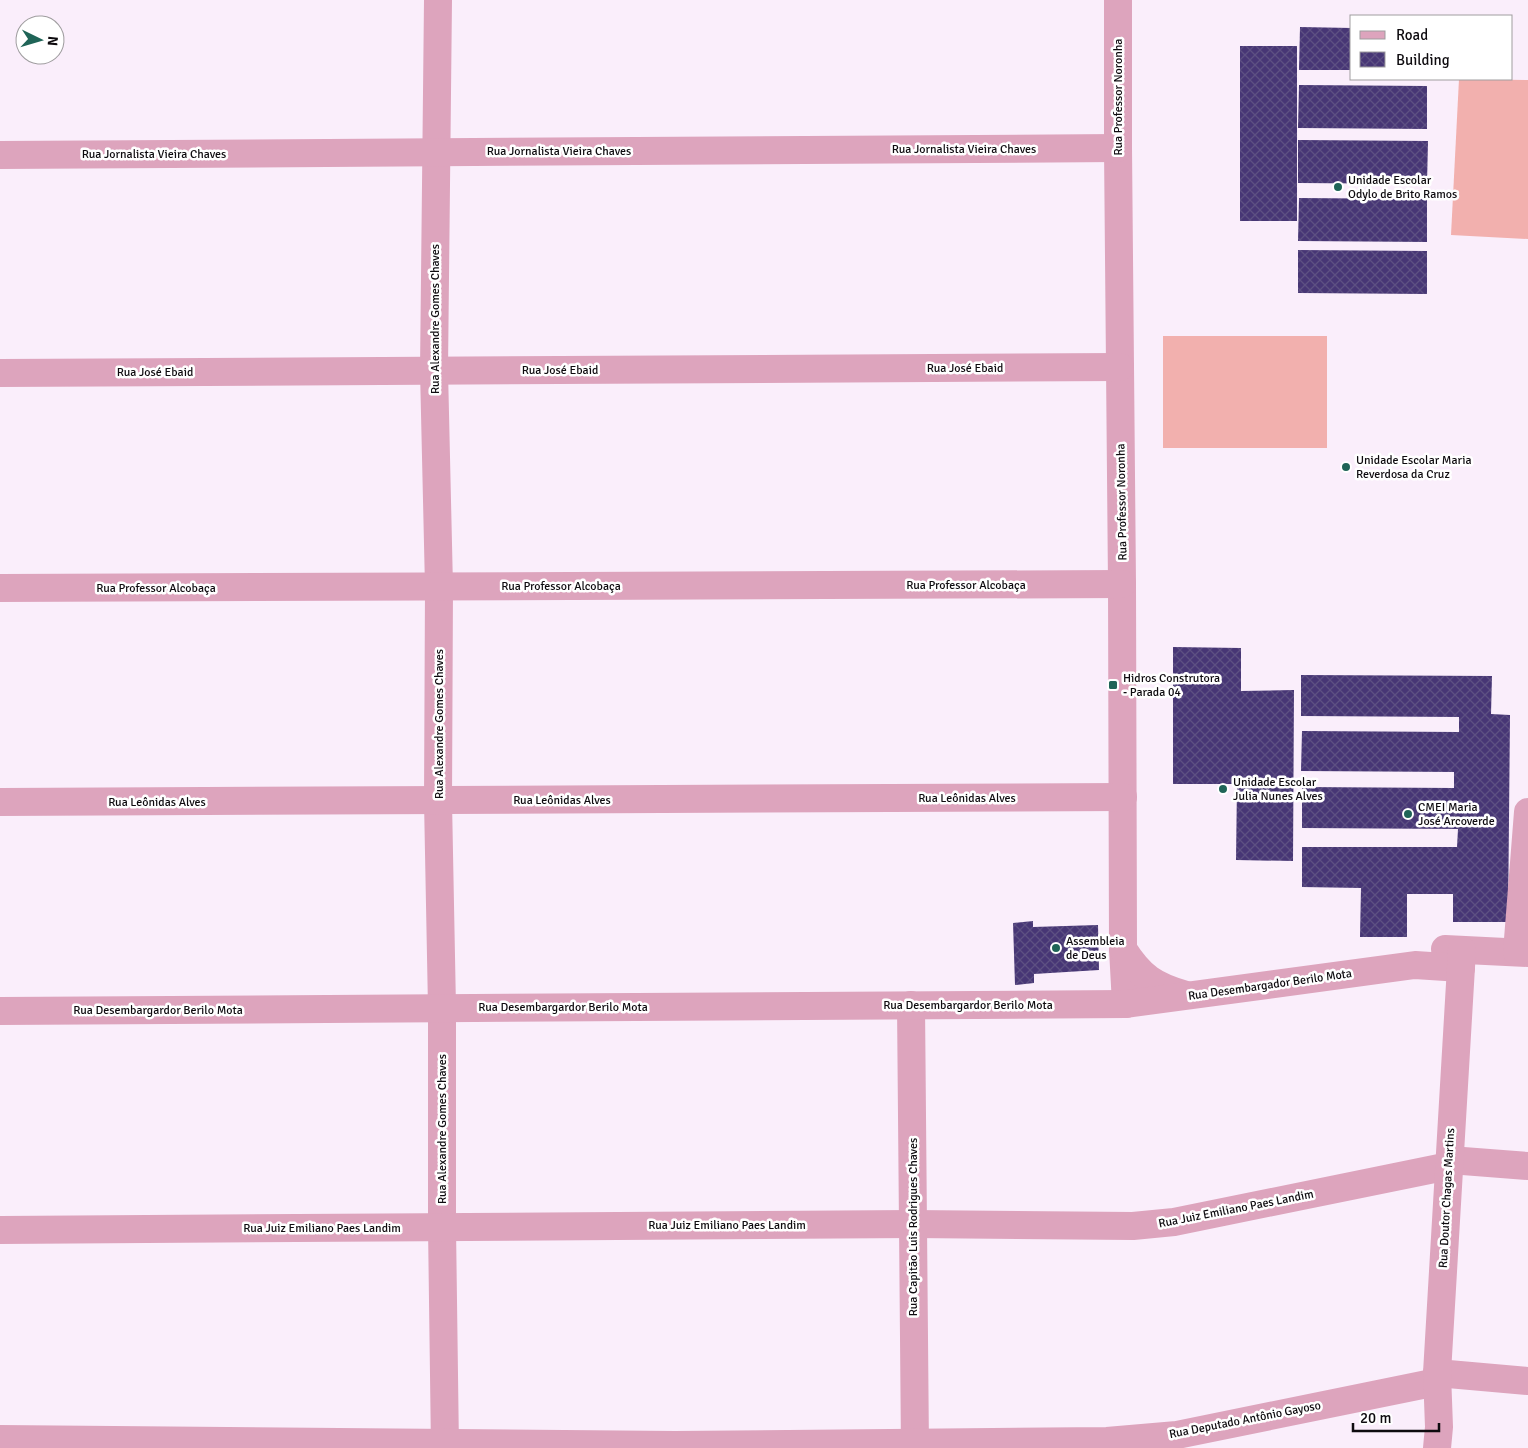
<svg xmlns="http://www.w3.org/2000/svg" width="1528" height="1448" font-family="Signika,sans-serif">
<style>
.grass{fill:#f2b0ae}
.building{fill:url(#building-cross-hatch)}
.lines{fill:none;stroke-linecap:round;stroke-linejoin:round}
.minor{stroke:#dda4bd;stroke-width:28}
.poi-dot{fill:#1f6457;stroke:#fff;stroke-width:2}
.labels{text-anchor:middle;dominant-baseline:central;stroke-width:5;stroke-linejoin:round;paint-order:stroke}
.street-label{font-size:12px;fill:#0e0b0f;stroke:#fff}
.poi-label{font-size:12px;fill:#0e0b0f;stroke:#fff;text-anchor:start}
</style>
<defs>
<pattern id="building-cross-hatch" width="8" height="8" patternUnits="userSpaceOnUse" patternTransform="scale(1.25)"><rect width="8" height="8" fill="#473675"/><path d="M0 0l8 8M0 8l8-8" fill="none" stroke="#5d5082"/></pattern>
</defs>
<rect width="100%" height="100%" fill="#faeefb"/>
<g class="grass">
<path d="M1459,79L1528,80V239L1451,235Z"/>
<rect x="1163" y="336" width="164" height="112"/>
</g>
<g class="building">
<path d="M1300,27L1352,28V70H1299Z"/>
<rect x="1240" y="46" width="57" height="175"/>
<path d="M1299,85L1427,86V129L1298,128Z"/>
<path d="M1298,140L1428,141L1427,184L1298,183Z"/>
<path d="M1299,198L1427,199V242L1298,241Z"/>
<path d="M1298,250L1427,251V294L1298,293Z"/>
<path d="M1173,647L1241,648V691L1294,690L1293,861L1236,860L1237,784H1173Z"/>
<path d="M1301,675L1492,676L1491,714L1510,715L1508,922H1453V894H1407V937H1360L1361,888L1302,887V847H1457L1458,829L1302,828V787L1454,788V772L1301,771L1302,731L1459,732V717L1301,716Z"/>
<path d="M1033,921V927L1098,925L1099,970L1034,974V983L1015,985L1013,923Z"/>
</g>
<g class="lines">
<g class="minor">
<path d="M438,0L434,370L439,587L438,801L442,1008V1227L445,1448"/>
<path d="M1118,0V148L1122,584L1123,949L1126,1004"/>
<path d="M0,155L1118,148"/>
<path d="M0,373L1120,367"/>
<path d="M0,588L1122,584"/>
<path d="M0,802L1123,797"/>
<path d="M1123,949C1141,977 1154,986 1186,995"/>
<path d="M1445,949L1528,953"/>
<path d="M1517,952L1528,812"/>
<path d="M911,1005L915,1448"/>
<path d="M0,1011L1126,1004L1415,965L1461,968"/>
<path d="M1450,1160L1528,1166"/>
<path d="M0,1230L913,1224L1133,1226L1174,1222L1449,1166"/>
<path d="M1437,1373L1528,1381"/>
<path d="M0,1439L675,1445L1107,1441L1177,1435L1437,1382"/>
<path d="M1437,1448L1439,1427L1437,1373L1462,950"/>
</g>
</g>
<g class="poi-dot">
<circle cx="1338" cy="187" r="5"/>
<circle cx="1346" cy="467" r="5"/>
<rect x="1108" y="680" width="10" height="10" rx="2.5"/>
<circle cx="1223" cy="789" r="5"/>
<circle cx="1408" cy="814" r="5"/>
<circle cx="1056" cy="948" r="5"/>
</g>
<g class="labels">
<g class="street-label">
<text transform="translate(1118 97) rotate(-90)">Rua Professor Noronha</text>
<text x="964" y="149">Rua Jornalista Vieira Chaves</text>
<text x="559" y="151">Rua Jornalista Vieira Chaves</text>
<text x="154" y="154">Rua Jornalista Vieira Chaves</text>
<text transform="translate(435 319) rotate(-90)">Rua Alexandre Gomes Chaves</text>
<text x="965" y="368">Rua José Ebaid</text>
<text x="560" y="370">Rua José Ebaid</text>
<text x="155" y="372">Rua José Ebaid</text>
<text transform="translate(1122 502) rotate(-91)">Rua Professor Noronha</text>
<text x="966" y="585">Rua Professor Alcobaça</text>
<text x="561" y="586">Rua Professor Alcobaça</text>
<text x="156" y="588">Rua Professor Alcobaça</text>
<text transform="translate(439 724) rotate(-90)">Rua Alexandre Gomes Chaves</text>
<text x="967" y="798">Rua Leônidas Alves</text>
<text x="562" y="800">Rua Leônidas Alves</text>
<text x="157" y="802">Rua Leônidas Alves</text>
<text transform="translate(1270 985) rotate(-8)">Rua Desembargador Berilo Mota</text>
<text x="968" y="1005">Rua Desembargardor Berilo Mota</text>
<text x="563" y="1007">Rua Desembargardor Berilo Mota</text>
<text x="158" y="1010">Rua Desembargardor Berilo Mota</text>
<text transform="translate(442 1129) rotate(-90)">Rua Alexandre Gomes Chaves</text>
<text transform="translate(1447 1198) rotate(-87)">Rua Doutor Chagas Martins</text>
<text transform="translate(1236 1209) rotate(-11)">Rua Juiz Emiliano Paes Landim</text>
<text x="727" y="1225">Rua Juiz Emiliano Paes Landim</text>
<text transform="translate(913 1227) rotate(-90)">Rua Capitão Luis Rodrigues Chaves</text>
<text x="322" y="1228">Rua Juiz Emiliano Paes Landim</text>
<text transform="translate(1245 1420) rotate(-11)">Rua Deputado Antônio Gayoso</text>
</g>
<g class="poi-label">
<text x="1348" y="180">Unidade Escolar<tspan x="1348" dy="14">Odylo de Brito Ramos</tspan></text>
<text x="1356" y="460">Unidade Escolar Maria<tspan x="1356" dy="14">Reverdosa da Cruz</tspan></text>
<text x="1123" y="678">Hidros Construtora<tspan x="1123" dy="14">- Parada 04</tspan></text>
<text x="1233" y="782">Unidade Escolar<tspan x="1233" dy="14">Julia Nunes Alves</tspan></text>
<text x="1418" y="807">CMEI Maria<tspan x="1418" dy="14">José Arcoverde</tspan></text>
<text x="1066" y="941">Assembleia<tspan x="1066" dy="14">de Deus</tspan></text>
</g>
</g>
<rect x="1350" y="15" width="162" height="65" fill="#ffffff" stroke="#9f9d9f"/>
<rect x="1360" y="31" width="25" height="8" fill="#dda4bd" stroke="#9f9d9f"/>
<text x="1396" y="40" font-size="15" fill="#0e0b0f">Road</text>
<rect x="1360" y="52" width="25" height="15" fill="url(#building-cross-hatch)" stroke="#9f9d9f"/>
<text x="1396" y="65" font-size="15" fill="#0e0b0f">Building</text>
<g transform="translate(40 40) rotate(95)"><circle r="24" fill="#ffffff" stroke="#9f9d9f"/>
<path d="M0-4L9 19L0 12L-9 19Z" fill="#1f6457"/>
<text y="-8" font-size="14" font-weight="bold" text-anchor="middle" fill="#0e0b0f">N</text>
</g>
<path d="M1353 1423v8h86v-8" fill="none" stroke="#0e0b0f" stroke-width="2.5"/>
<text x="1360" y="1423" font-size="15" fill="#0e0b0f" stroke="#ffffff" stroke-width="4" paint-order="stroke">20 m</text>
</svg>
